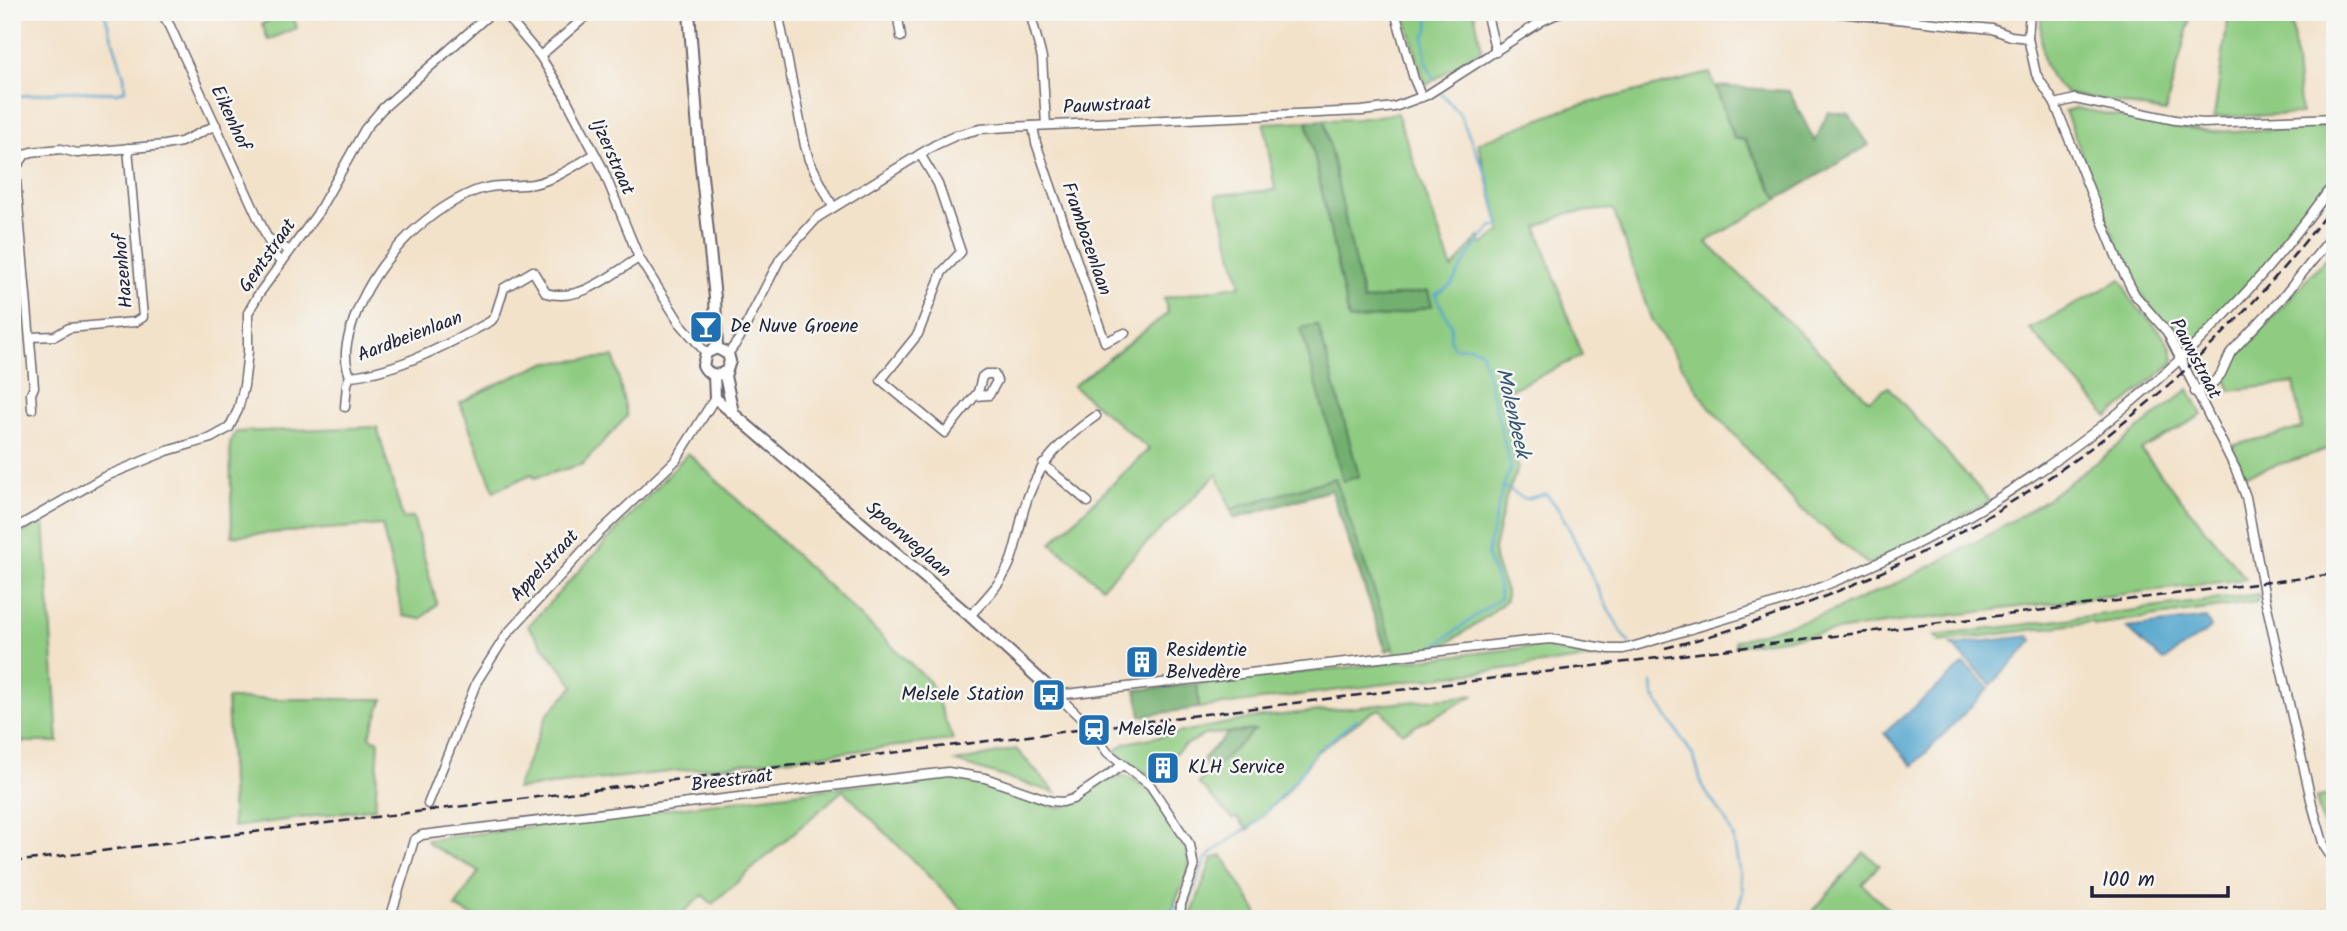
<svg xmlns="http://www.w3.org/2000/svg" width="2347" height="931" font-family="Kalam,sans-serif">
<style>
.green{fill:#8fcc82;stroke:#58775e;stroke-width:2;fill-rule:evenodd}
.forest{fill:#73b070;stroke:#4a6956;stroke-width:2}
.water{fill:#52a5cd;stroke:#3a6484;stroke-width:2}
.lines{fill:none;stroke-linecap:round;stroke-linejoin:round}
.stream{stroke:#52a5cd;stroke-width:2.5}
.street-casing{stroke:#6b656d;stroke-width:11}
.secondary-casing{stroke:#6b656d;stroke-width:14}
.street{stroke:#fff;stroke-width:8}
.secondary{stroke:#fff;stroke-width:10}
.rail{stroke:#22223b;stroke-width:2.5;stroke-dasharray:10 5;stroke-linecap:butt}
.labels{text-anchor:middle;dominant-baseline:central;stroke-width:5;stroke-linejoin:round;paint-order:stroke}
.street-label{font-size:19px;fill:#22223b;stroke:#f6f6f2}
.poi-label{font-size:19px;fill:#22223b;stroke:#f6f6f2;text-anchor:start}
.water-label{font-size:21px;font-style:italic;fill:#355675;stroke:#f6f6f2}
</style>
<rect width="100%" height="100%" fill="#f6f6f2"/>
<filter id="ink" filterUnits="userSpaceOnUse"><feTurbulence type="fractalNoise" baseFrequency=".0143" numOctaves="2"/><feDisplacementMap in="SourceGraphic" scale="14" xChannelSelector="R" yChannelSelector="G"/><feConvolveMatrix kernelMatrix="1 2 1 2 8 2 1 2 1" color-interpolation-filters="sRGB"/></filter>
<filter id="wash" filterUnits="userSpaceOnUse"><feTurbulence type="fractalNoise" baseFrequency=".00686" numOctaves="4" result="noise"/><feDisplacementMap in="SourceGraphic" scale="28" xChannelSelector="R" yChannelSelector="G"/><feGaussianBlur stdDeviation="1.57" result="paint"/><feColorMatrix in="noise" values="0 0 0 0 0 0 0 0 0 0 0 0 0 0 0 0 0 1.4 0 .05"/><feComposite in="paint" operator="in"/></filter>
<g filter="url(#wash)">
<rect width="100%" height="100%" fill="#f3e2ca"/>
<g class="green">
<path d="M284,12H292L297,28L268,40L262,24Z"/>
<path d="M1404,12H1474L1482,49L1425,86Z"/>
<path d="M2041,12H2192L2165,112L2068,94C2038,73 2041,46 2041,12Z"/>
<path d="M2229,12H2291L2301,114L2214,117Z"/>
<path d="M1710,73L1734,138L1745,140L1778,199L1706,242L1869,400L1888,387L1990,501L1869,565L1799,507L1706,403L1651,319L1613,209L1569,213L1537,227L1582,356L1499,395L1518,468L1506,498L1494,549L1496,566L1506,591V600L1490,614L1438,650L1395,655L1335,478L1231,509L1217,474L1102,587L1051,543L1149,449L1073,386L1168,313L1164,298L1241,285L1216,195L1275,190L1264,123L1307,121L1349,320L1391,316L1432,305L1428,291L1363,301L1324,120L1358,119L1397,113L1452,269L1479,237L1482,245L1501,231L1478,143L1569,108ZM1318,325L1359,476L1344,481L1301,328Z"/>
<path d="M2076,108L2185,129L2213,132L2335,126V178L2316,205L2311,207L2286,237L2284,245L2187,350L2182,349L2140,292L2128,273L2065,111Z"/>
<path d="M2335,248V465L2329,449L2245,475L2231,446L2302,428L2294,383C2273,386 2253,387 2231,391L2226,379L2236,358Z"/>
<path d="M2121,279C2125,286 2127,293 2131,299C2145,319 2173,336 2174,362L2108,417L2030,329Z"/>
<path d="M614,357L627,416L583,464L534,478L532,474L494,491L460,403L499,383L545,363Z"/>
<path d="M2189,389L2202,415L2141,450L2246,579L1898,622L1735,646V641L1828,613L1908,578L1976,542L2038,505L2096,463Z"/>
<path d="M377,427L403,519L413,517L437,604L421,619L403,616L382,525L232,536L230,444L236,432Z"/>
<path d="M688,453L930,682L953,740L516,789L547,715L574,686L528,626Z"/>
<path d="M44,521L58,742H12V539Z"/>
<path d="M2260,594L2257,602L2094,625L2092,622L1939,642L1934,636Z"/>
<path d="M1558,644L1613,655L1199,708L1197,684Z"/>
<path d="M1475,695L1402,733L1380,709L1372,712L1317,752L1285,794L1248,830L1237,817L1233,819L1198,783L1254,730L1204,735L1184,746L1149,775L1121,758L1115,751L1126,743L1253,718Z"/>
<path d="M227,699H383L369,737L379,741L375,808L233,827Z"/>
<path d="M1016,749L1056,793L956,762Z"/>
<path d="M958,776L1057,808C1082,804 1101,778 1118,776C1147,772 1188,839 1189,863C1189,882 1170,900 1173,919H971L843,790L712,904L703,895L675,919H479L455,907L479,871L430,845L427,840L842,787Z"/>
<path d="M2335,793V854L2325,834L2316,798Z"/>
<path d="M1864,852L1879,865L1862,884L1898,919H1819L1813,911Z"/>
<path d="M1222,855L1261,919H1190L1212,859Z"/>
</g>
<g class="forest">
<path d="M1716,86L1789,91L1815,142L1828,112L1849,115L1869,145L1778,199L1745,140L1734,138Z"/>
<path d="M1324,120L1363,301L1428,291L1432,306L1391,316L1349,320L1307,121Z"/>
<path d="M1318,325L1359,476L1343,481L1301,328Z"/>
<path d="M1335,478L1394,648L1386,651L1331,490L1234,519L1231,509Z"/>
<path d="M1197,684L1199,708L1141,716L1136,690Z"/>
<path d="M1255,730L1210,772L1203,759L1228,733Z"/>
</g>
<g class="water">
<path d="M2206,618L2211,627L2210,629L2163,661L2127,628Z"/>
<path d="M2029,636L2033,641L1991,685L1952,645Z"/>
<path d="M1964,664L1989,688L1913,766L1884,733Z"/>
</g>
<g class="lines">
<g class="stream">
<path d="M1429,12C1427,22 1431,28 1424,37L1426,62L1434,79"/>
<path d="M12,97L65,91L117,93L125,90L124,76L104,12"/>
<path d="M1503,486L1525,499L1546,494C1561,509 1568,527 1577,545C1593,578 1608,613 1629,643"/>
<path d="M1434,647L1500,598L1498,584L1487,555L1503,486L1511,468L1481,351L1469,347L1454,348L1450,339L1451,325L1435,295L1452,284L1467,258L1492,226L1500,227L1488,178L1459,113L1442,94"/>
<path d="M1652,683L1653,695L1694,757L1703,788L1725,819L1733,836L1743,892L1734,919"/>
<path d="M1157,919L1174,907L1186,911L1205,860L1213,852L1257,821L1296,779L1317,750L1328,743L1357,719"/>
</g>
</g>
</g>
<g filter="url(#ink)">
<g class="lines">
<defs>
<g id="street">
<path d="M161,12L170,26L276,257L282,262"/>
<path d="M503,12L540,56L563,93L602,167L639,258L680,323L706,353"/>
<path d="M778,12L805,146L809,160L833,207"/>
<path d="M897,12L901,37"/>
<path d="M1030,12L1042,58L1046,125"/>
<path d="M1395,12L1414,79L1422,97"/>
<path d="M1486,12L1496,52"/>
<path d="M1830,12L1992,29L2011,36L2028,38"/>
<path d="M2030,12L2028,38L2036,74L2055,104L2121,268L2135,295L2167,332L2236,470L2246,497L2265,598L2312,804L2324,846L2335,863"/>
<path d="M540,56L591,12"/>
<path d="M2055,104L2075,99L2175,120L2203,123L2335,118"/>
<path d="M1033,126L1036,143L1105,342L1125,333"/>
<path d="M920,154L938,184L961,252L942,272L918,334L881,380L945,433L978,392L982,377L986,374H994L997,381L989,395L975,396"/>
<path d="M268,238L290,251"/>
<path d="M31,337L55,336L69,328L135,322L143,317L128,148"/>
<path d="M728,354L739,339L780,259L818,217L935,145L957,135L980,129L1009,127L1362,111L1394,107L1427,95L1542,21L1561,12"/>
<path d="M350,376C396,372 451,343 491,321L495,316L504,288L533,271L546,293C581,303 611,274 639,258"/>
<path d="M2195,392L2214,382L2221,374L2231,352L2283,297L2335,233"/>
<path d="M345,407L347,384L350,376C342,356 347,339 354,319C374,264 420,214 475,191C494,183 514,187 533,184C557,179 574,166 595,154"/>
<path d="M32,409L31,394L34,387L15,169L25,155L31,152L61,149L77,153L165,145L181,142L216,125"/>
<path d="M1043,464L1088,502"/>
<path d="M12,530L104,477L167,451L211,438L229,428L238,410L244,386L248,351V313L258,295L317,214L365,129L382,109L492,12"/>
<path d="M970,616C984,600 1000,585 1009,565C1016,549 1019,529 1023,513C1035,467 1058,442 1096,416"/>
<path d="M1057,695L1528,641L1551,639L1610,649H1623C1641,645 1657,639 1674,634C1723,619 1773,606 1821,587C2027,506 2206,363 2335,182"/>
<path d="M1057,695L1084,721L1108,753L1150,785L1190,845L1194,868L1181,904L1180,919"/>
<path d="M428,804L477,681L507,634L599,533L676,460L715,398"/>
<path d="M390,919L414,840L422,835L948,772L985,778L1051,801L1063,802L1073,799L1123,765"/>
</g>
<g id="secondary">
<path d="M689,12L700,157L715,298L717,348"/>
<path d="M725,372C715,377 707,374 703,365L706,353L717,348L728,354L730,361L725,376L733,412"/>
<path d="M714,375L715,398L970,616L1057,695"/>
</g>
</defs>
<use href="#street" class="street-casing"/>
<use href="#secondary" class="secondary-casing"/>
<use href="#street" class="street"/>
<use href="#secondary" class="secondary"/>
<g class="rail">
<path d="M1665,648C1932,582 2172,426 2335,202"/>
<path d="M12,862L2335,574"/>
</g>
</g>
</g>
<defs>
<symbol id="bar-square" viewBox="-11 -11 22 22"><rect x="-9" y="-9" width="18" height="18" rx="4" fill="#1f6fb2" stroke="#f6f6f2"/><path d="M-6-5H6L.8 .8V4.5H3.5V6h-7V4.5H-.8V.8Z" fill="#fff"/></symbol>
<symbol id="building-square" viewBox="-11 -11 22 22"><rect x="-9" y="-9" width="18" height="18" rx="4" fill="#1f6fb2" stroke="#f6f6f2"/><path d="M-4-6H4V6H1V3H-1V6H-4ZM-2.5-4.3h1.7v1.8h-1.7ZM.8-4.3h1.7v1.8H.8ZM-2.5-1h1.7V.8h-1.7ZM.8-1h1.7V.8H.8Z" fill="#fff"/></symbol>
<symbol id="bus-square" viewBox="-11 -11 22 22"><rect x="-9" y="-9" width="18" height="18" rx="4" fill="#1f6fb2" stroke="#f6f6f2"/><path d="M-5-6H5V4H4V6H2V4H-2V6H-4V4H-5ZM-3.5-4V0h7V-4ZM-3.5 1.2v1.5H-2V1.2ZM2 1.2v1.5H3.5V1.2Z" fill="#fff"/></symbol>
<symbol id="station-square" viewBox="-11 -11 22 22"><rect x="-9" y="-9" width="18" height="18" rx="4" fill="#1f6fb2" stroke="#f6f6f2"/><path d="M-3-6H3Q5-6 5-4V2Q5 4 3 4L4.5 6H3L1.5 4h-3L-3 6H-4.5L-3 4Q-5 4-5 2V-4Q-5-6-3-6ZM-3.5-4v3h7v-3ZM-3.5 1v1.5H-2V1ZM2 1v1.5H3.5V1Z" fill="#fff"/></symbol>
</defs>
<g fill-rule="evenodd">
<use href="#bar-square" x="687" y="308" width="38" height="38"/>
<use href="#building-square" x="1123" y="643" width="38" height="38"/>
<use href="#bus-square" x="1030" y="676" width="38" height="38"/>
<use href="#station-square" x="1075" y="711" width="38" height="38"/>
<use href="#building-square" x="1144" y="749" width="38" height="38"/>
</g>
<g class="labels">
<g class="street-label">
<text transform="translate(1107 106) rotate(-3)">Pauwstraat</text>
<text transform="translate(230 118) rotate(65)">Eikenhof</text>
<text transform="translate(612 157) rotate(66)">Ijzerstraat</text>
<text transform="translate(1086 239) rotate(71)">Frambozenlaan</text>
<text transform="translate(268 256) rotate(-55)">Gentstraat</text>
<text transform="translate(124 271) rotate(-95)">Hazenhof</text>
<text transform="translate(410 337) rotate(-21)">Aardbeienlaan</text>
<text transform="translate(2195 359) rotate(62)">Pauwstraat</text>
<text transform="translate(908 540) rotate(41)">Spoorweglaan</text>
<text transform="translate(545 566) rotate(-47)">Appelstraat</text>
<text transform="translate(732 781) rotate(-7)">Breestraat</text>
</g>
<g class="poi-label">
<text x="730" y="327">De Nuve Groene</text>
<text x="1166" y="651">Residentie<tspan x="1166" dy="22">Belvedère</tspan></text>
<text x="1024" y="695" text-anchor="end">Melsele Station</text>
<text x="1118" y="730">Melsele</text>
<text x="1188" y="768">KLH Service</text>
</g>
<g class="water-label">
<text transform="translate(1512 413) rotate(77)">Molenbeek</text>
</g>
</g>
<rect width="2347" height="931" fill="none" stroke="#f6f6f2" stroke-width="42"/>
<path d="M2092 886v10h136v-10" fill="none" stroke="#22223b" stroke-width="3.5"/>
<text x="2102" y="886" font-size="21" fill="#22223b" stroke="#f6f6f2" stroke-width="5" paint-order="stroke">100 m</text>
</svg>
